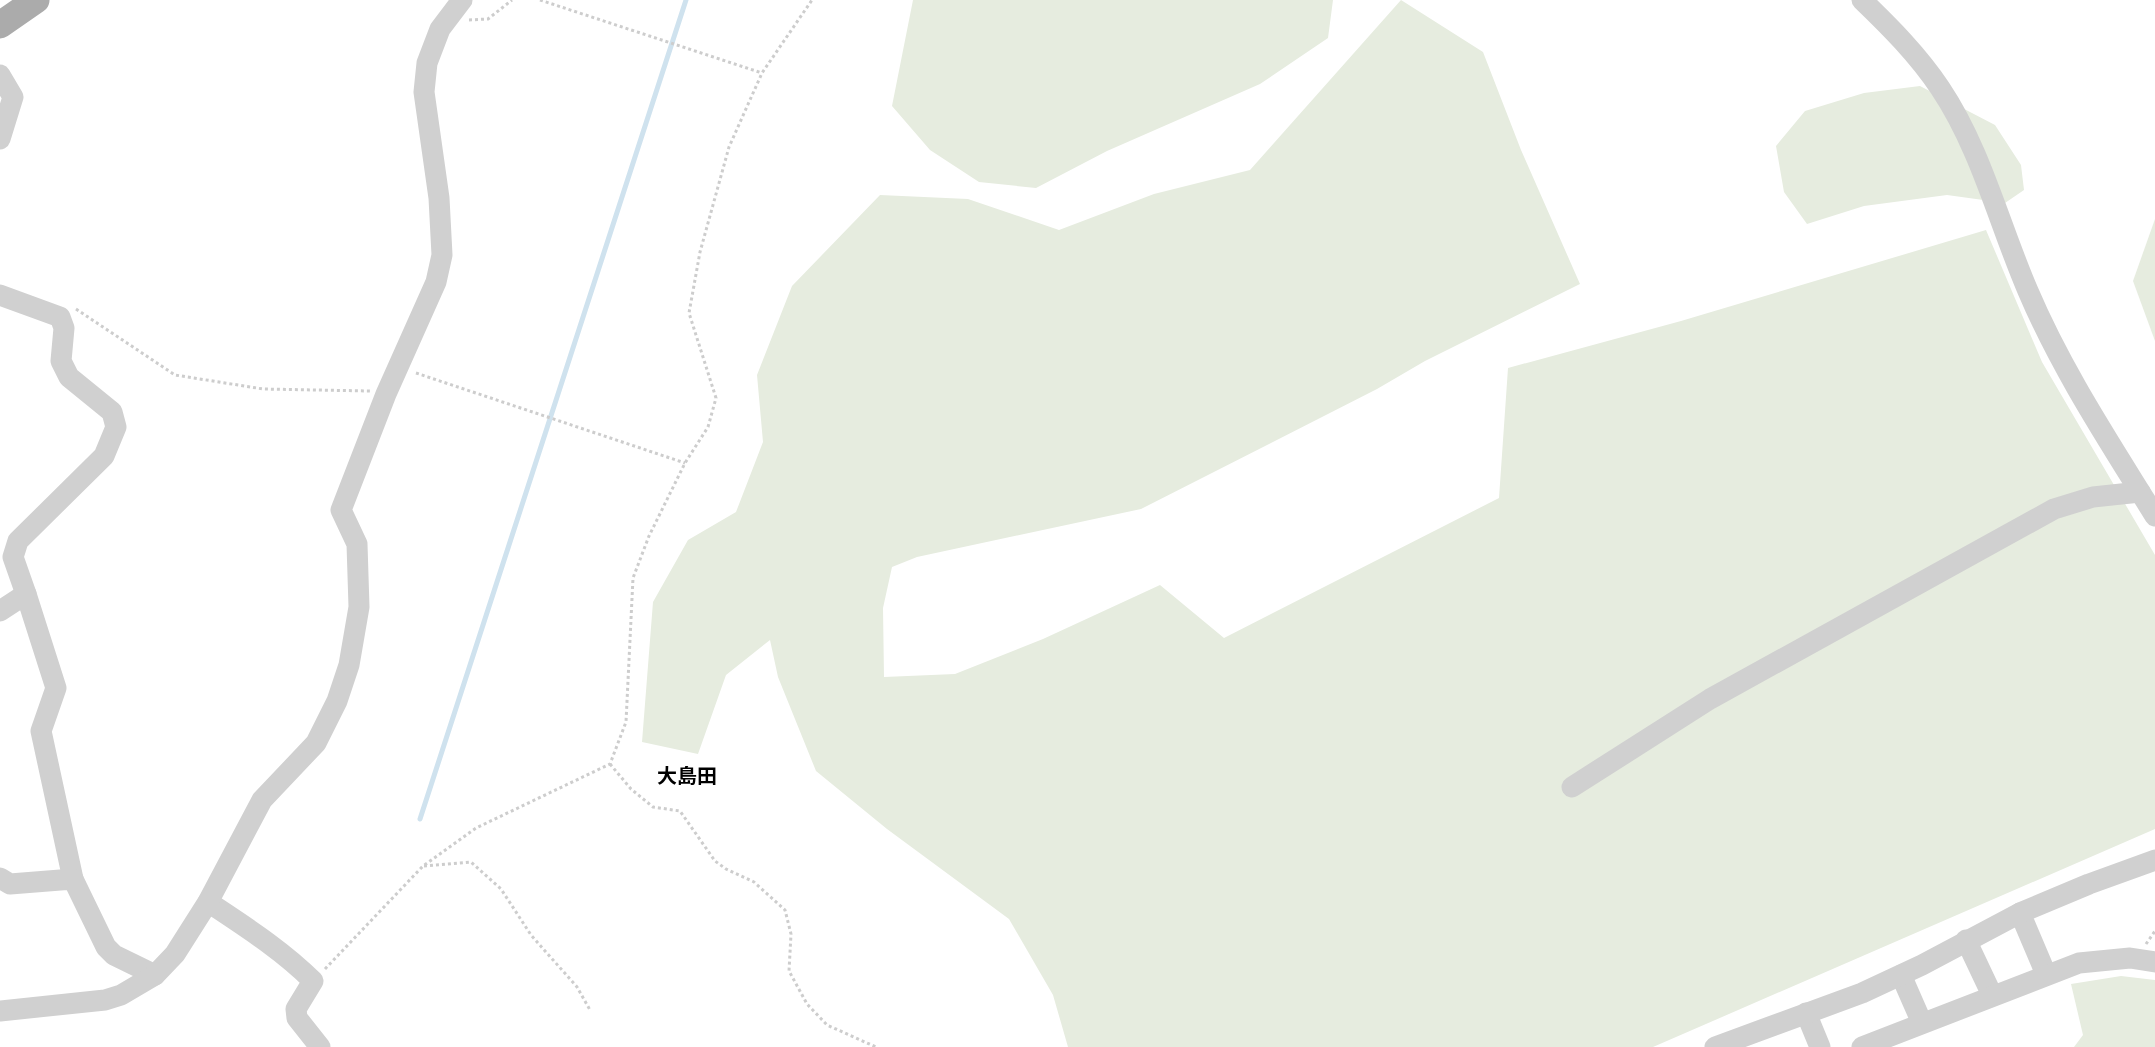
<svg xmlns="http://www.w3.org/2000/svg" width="2155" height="1047" font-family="Quicksand,'Noto Sans JP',sans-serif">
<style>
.green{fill:#e6ecdf}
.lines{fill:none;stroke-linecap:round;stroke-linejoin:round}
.stream{stroke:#cfe2ee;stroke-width:5}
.path{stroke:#cdcdcd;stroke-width:3;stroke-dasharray:3 3;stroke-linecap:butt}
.minor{stroke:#d0d0d0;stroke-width:21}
.major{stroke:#ababab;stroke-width:27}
.labels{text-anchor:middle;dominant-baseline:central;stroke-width:6;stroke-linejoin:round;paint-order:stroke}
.neighbourhood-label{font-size:20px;font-weight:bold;fill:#000;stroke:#fff}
</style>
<rect width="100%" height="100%" fill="#fff"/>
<g class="green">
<path d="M913,0H1333L1328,38L1260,84L1107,151L1036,188L979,182L930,150L892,106Z"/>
<path d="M1401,0L1483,52L1521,150L1580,284L1425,361L1377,389L1141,509L917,557L892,567L883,608L884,677L955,674L1043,639L1160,585L1224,638L1499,498L1508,368L1681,321L1986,230L2042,362L2155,555V829L1653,1047H1068L1053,995L1009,919L887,829L816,771L778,677L770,640L726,675L698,754L642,742L653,602L688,540L736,512L763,442L757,375L792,286L880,195L968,199L1059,230L1154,194L1250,170Z"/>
<path d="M1920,86L1995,125L2021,165L2024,190L2005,203L1947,195L1864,206L1807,224L1784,192L1776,146L1805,111L1864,93Z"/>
<path d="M2155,219V341L2133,281Z"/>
<path d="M2121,976L2155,980V1047H2074L2083,1035L2071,984Z"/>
</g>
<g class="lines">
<path class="stream" d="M420,819L686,0"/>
<g class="path">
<path d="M540,0L762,73"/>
<path d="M469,20L488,19L512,0"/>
<path d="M76,309L175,375L263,389L370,391"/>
<path d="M416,373L685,463"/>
<path d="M610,764L631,789L653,807L680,811L715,861L726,869L754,882L785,910L791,934L789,971L807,1004L827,1025L876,1047"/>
<path d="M424,866L471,862L501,889L531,935L577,987L590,1010"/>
<path d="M2146,944L2155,931"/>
<path d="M325,969L423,866L476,828L610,764L626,722L633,578L649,536L685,463L708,427L716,398L689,313L700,252L729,147L762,73L812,0"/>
</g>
<g class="minor">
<path d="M1862,0C1890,27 1918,55 1940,88C1981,149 1999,224 2028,291C2062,371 2110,443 2155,516"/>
<path d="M0,75L13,97L0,139"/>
<path d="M0,295L60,317L64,328L61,361L69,377L112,412L116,427L104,456L18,541L13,557L26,594"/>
<path d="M0,611L26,594L56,688L41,731L73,879"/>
<path d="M1572,787L1710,699L2054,509L2093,497L2140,492"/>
<path d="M0,878L10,884L73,879L106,947L114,955L155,975"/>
<path d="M208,902C244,926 282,950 313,981L296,1009L297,1018L320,1047"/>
<path d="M2020,913L2046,974"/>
<path d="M1966,940L1992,995"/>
<path d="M1901,975L1922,1023"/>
<path d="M0,1011L105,1000L121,995L155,975L175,954L208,902L262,800L316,743L337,701L349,665L359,607L357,544L341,510L386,394L436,282L442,255L439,198L424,92L427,63L440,29L462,0"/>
<path d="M1806,1013L1820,1047"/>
<path d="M1715,1047L1862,993L1922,965L2020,913L2089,884L2155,860"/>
<path d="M1862,1047L2079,963L2130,958L2155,962"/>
</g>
<path class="major" d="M0,25L36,0"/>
</g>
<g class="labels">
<g class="neighbourhood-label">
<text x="687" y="775">大島田</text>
</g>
</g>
</svg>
